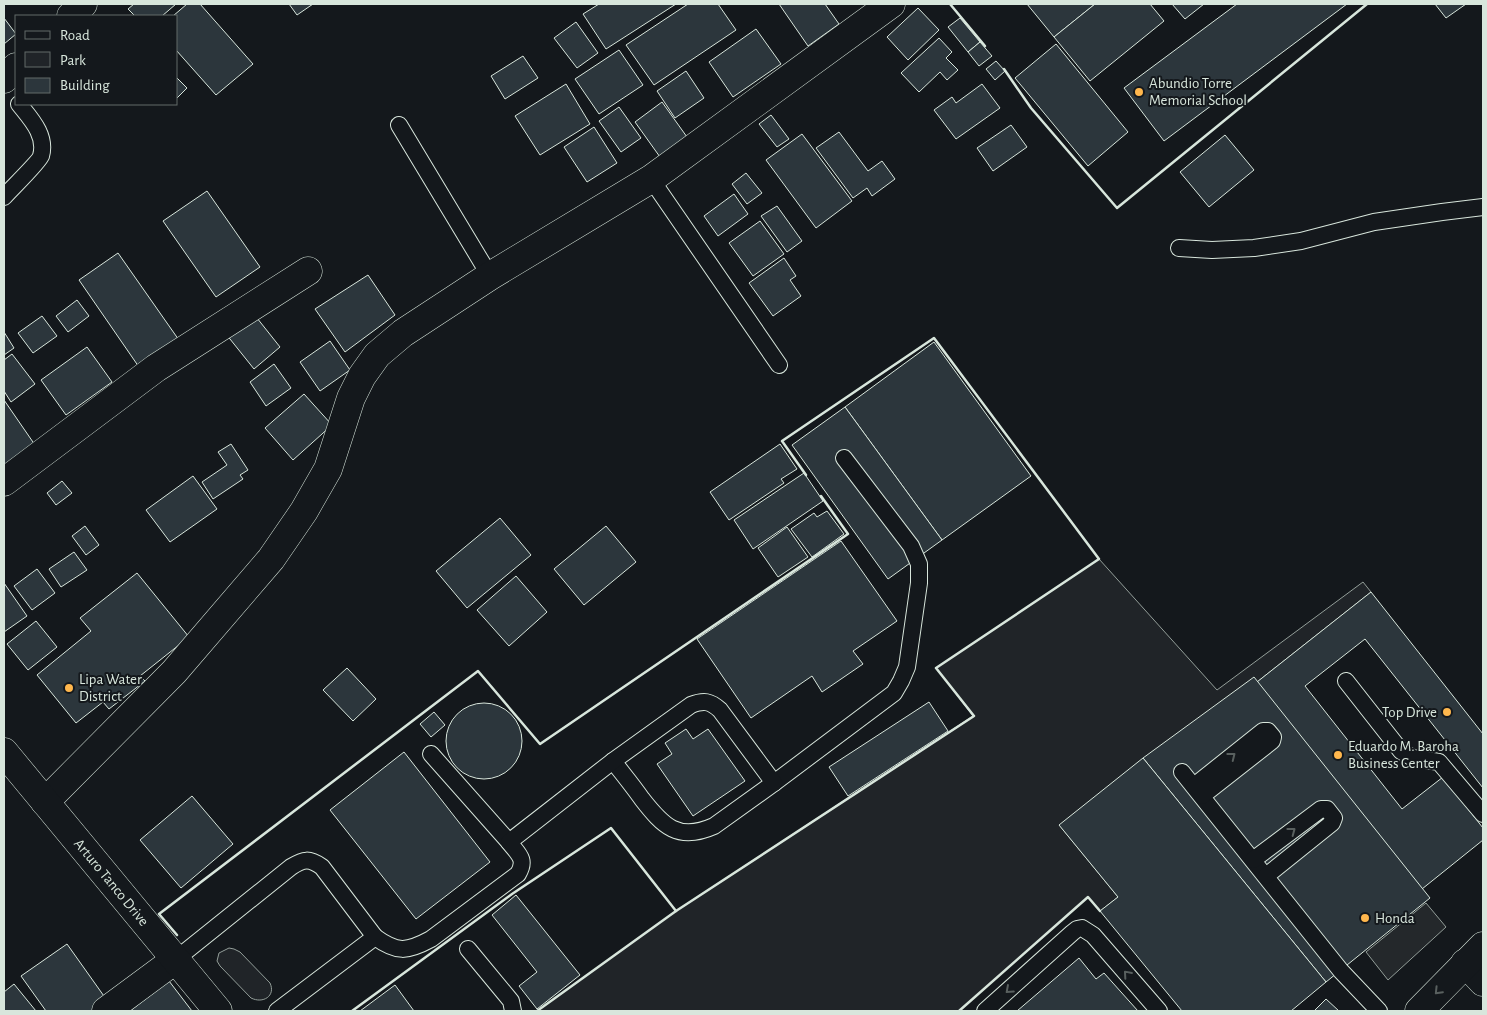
<svg xmlns="http://www.w3.org/2000/svg" width="1487" height="1015" font-family="'Alegreya Sans',sans-serif">
<style>
.green{fill:#202428;stroke:#939e99}
.parking{fill:#24282b;stroke:#939e99}
.building{fill:#2c363c;stroke:#d8e6dc}
.lines{fill:none;stroke-linecap:round;stroke-linejoin:round}
.lane-casing{stroke:#d8e6dc;stroke-width:18}
.street-casing{stroke:#d8e6dc;stroke-width:29}
.secondary-casing{stroke:#d8e6dc;stroke-width:29}
.highway-casing{stroke:#d8e6dc;stroke-width:29}
.lane{stroke:#14181c;stroke-width:16}
.street{stroke:#14181c;stroke-width:28}
.secondary{stroke:#14181c;stroke-width:28}
.highway{stroke:#14181c;stroke-width:28}
.wall{stroke:#d8e6dc;stroke-width:2.5}
.oneway{stroke:#59605f}
.poi-dot{fill:#ffb74d;stroke:#14181c;stroke-width:2}
.labels{text-anchor:middle;dominant-baseline:central;stroke-width:4;stroke-linejoin:round;paint-order:stroke}
.poi-label{font-size:15px;fill:#d8e6dc;stroke:#14181c;text-anchor:start}
.street-label{font-size:15px;fill:#d8e6dc;stroke:#14181c}
</style>
<rect width="100%" height="100%" fill="#14181c"/>
<g class="green">
<path d="M1099,559L1217,690L1363,582L1371,592L1257,682L1060,826L1118,897L1100,911L1088,897L959,1011H537L676,911L973,716L936,668Z"/>
<path d="M229,948L234,949L240,952L270,983C276,996 263,1004 251,998L220,966L217,961L219,953Z"/>
</g>
<path class="parking" d="M1426,903L1446,927L1388,980L1366,952Z"/>
<g class="building">
<path d="M134,4H176L162,16H135L128,9Z"/>
<path d="M187,4H200L253,64L216,95L176,50V16H173Z"/>
<path d="M289,4H313L297,15Z"/>
<path d="M599,4H676L606,49L583,14Z"/>
<path d="M688,4H718L736,30L654,85L626,45Z"/>
<path d="M779,4H825L839,24L808,46Z"/>
<path d="M1027,4H1095L1054,37Z"/>
<path d="M1095,4H1150L1164,21L1090,81L1054,37Z"/>
<path d="M1172,4H1204L1185,19Z"/>
<path d="M1237,4H1347L1164,141L1124,88Z"/>
<path d="M1435,4H1466L1446,18Z"/>
<path d="M918,8L939,30L908,60L887,37Z"/>
<path d="M4,18L16,34L4,44Z"/>
<path d="M960,18L980,42L968,52L948,27Z"/>
<path d="M576,22L598,53L577,68L554,38Z"/>
<path d="M756,29L781,64L733,97L709,62Z"/>
<path d="M939,38L952,52L946,58L958,70L947,80L940,72L919,92L901,73Z"/>
<path d="M980,42L992,56L979,66L968,52Z"/>
<path d="M1056,44L1128,132L1088,166L1015,78Z"/>
<path d="M619,50L643,85L599,114L575,79Z"/>
<path d="M523,56L538,78L505,99L491,76Z"/>
<path d="M996,61L1005,71L995,80L986,69Z"/>
<path d="M686,71L704,98L675,118L657,91Z"/>
<path d="M176,77L187,88L176,99Z"/>
<path d="M566,84L590,124L540,155L515,116Z"/>
<path d="M982,84L1000,108L956,139L934,110L952,97L956,103Z"/>
<path d="M662,102L692,144L665,164L635,122Z"/>
<path d="M619,107L641,138L621,152L599,121Z"/>
<path d="M771,115L789,139L777,147L759,124Z"/>
<path d="M1011,125L1027,147L993,171L977,148Z"/>
<path d="M594,127L617,163L587,182L564,147Z"/>
<path d="M839,132L868,171L882,161L895,179L872,196L867,188L853,198L816,148Z"/>
<path d="M802,134L852,201L816,228L766,160Z"/>
<path d="M1225,135L1254,170L1209,207L1180,172Z"/>
<path d="M746,173L762,193L747,204L732,184Z"/>
<path d="M207,191L260,267L216,297L163,221Z"/>
<path d="M734,194L748,214L718,236L704,216Z"/>
<path d="M777,206L802,241L787,252L761,216Z"/>
<path d="M760,221L784,254L753,276L729,243Z"/>
<path d="M118,253L181,343L141,370L79,280Z"/>
<path d="M784,258L796,276L790,280L801,296L773,316L749,283Z"/>
<path d="M368,275L395,315L345,352L315,309Z"/>
<path d="M77,300L89,316L68,332L56,316Z"/>
<path d="M253,313L280,347L254,369L226,334Z"/>
<path d="M42,316L57,336L33,353L18,333Z"/>
<path d="M4,332L14,348L4,355Z"/>
<path d="M330,341L350,370L320,391L300,362Z"/>
<path d="M934,342L1031,476L942,540L845,407Z"/>
<path d="M87,347L112,382L66,415L41,380Z"/>
<path d="M12,354L35,384L11,402L4,391V360Z"/>
<path d="M274,364L291,388L266,406L250,382Z"/>
<path d="M304,394L332,425L293,460L265,428Z"/>
<path d="M4,400L35,445L4,466Z"/>
<path d="M845,407L942,540L888,579L792,445Z"/>
<path d="M231,444L248,470L240,475L243,479L213,499L202,482L227,465L218,452Z"/>
<path d="M780,444L797,469L781,479L784,483L729,520L710,492Z"/>
<path d="M804,473L823,501L753,549L734,520Z"/>
<path d="M193,476L217,509L170,542L146,510Z"/>
<path d="M62,481L72,493L56,505L47,493Z"/>
<path d="M827,511L844,534L812,557L791,529L814,513L817,517Z"/>
<path d="M500,518L531,555L467,608L436,571Z"/>
<path d="M85,526L99,545L86,555L72,536Z"/>
<path d="M606,526L636,562L584,605L554,569Z"/>
<path d="M787,527L808,557L778,577L758,548Z"/>
<path d="M841,541L897,621L853,651L863,664L822,692L812,676L751,718L697,639Z"/>
<path d="M74,552L87,570L61,587L49,569Z"/>
<path d="M37,569L55,593L32,610L14,586Z"/>
<path d="M137,573L189,637L140,676L145,681L109,709L103,702L76,723L37,675L91,631L80,618Z"/>
<path d="M516,576L547,612L509,646L477,610Z"/>
<path d="M4,583L27,616L4,632Z"/>
<path d="M1371,592L1483,734V788L1365,639L1305,686L1402,809L1443,777L1483,828V840L1422,889L1257,682Z"/>
<path d="M36,621L57,647L28,670L7,644Z"/>
<path d="M347,668L376,699L353,721L323,690Z"/>
<path d="M1254,677L1430,898L1326,982L1143,758Z"/>
<path d="M929,702L948,731L848,796L829,767Z"/>
<circle cx="484" cy="741" r="38"/>
<path d="M434,712L445,725L431,737L420,724Z"/>
<path d="M686,729L693,739L708,729L745,781L693,816L657,764L672,754L665,743Z"/>
<path d="M404,752L490,862L416,919L330,810Z"/>
<path d="M1143,758L1326,982L1291,1011H1182L1100,911L1118,897L1059,825Z"/>
<path d="M192,796L233,844L181,888L140,840Z"/>
<path d="M516,895L580,975L537,1009L519,986L537,972L492,915Z"/>
<path d="M67,944L111,1006L104,1011H46L21,976Z"/>
<path d="M1079,958L1096,979L1104,973L1138,1011H1017Z"/>
<path d="M169,981L192,1011H130Z"/>
<path d="M14,984L36,1011H4V992Z"/>
<path d="M395,985L414,1011H360Z"/>
<path d="M1326,999L1339,1011H1314Z"/>
</g>
<g class="lines">
<defs>
<g id="lane">
<path d="M399,125L490,276"/>
<path d="M651,179L779,365"/>
<path d="M4,197C10,190 39,162 41,156C47,135 30,118 19,104"/>
<path d="M1179,248L1212,250L1254,248L1301,241L1374,222L1442,212L1483,207"/>
<path d="M1346,681L1401,751L1413,758L1439,762L1483,814"/>
<path d="M431,754L509,842"/>
<path d="M613,761C623,774 633,786 642,799C663,826 678,842 714,826L774,783L894,693L901,681L907,667L919,583V564L911,546L844,458"/>
<path d="M1182,772L1341,971L1379,1011"/>
<path d="M1194,786L1263,731H1268L1273,737L1272,741L1202,796"/>
<path d="M1253,860L1321,809H1327L1334,818L1332,823L1266,876"/>
<path d="M375,937C397,953 407,952 431,939L518,874C527,859 518,854 509,842L613,761L691,705C704,700 710,701 720,710L774,783"/>
<path d="M468,949L511,1001L513,1011"/>
<path d="M175,960L291,867C304,859 309,858 322,867L375,937L277,1011"/>
<path d="M985,1011L1072,933L1077,929L1082,928L1093,935L1159,1011"/>
</g>
<g id="street">
<path d="M4,482L156,368L308,271"/>
<path d="M45,802L174,672L271,559L304,511L328,469L351,398L362,376L377,355L403,333L490,276L651,179L891,4"/>
<path d="M106,1011L175,960"/>
</g>
<g id="secondary">
<path d="M71,16L83,4"/>
<path d="M4,79L16,67"/>
<path id="s1" d="M4,752L218,1011"/>
</g>
<g id="highway">
<path d="M1465,963L1483,982"/>
<path d="M1419,1011L1483,946"/>
</g>
</defs>
<use href="#lane" class="lane-casing"/>
<use href="#street" class="street-casing"/>
<use href="#secondary" class="secondary-casing"/>
<use href="#highway" class="highway-casing"/>
<use href="#lane" class="lane"/>
<use href="#street" class="street"/>
<use href="#secondary" class="secondary"/>
<use href="#highway" class="highway"/>
<g class="wall">
<path d="M950,4L985,46"/>
<path d="M1004,69L1031,108L1117,208L1367,4"/>
<path d="M676,911L974,716L936,668L1099,559L934,338L782,441L806,475"/>
<path d="M177,935L159,914L478,671L540,744L848,534L821,496"/>
<path d="M352,1011L512,894L611,828L676,911L537,1011"/>
<path d="M959,1011L1088,897L1100,911"/>
</g>
</g>
<defs><path id="oneway-chevron" d="M-2-3.5L2.5 0L-2 3.5" fill="none" stroke-width="1.6" stroke-linecap="round" stroke-linejoin="round" transform="scale(1.25)"/></defs>
<g class="oneway">
<use href="#oneway-chevron" transform="translate(1232 756) rotate(-38)"/>
<use href="#oneway-chevron" transform="translate(1292 831) rotate(-37)"/>
<use href="#oneway-chevron" transform="translate(1127 974) rotate(-131)"/>
<use href="#oneway-chevron" transform="translate(1009 990) rotate(138)"/>
<use href="#oneway-chevron" transform="translate(1438 991) rotate(134)"/>
</g>
<g class="poi-dot">
<circle cx="1139" cy="92" r="5"/>
<circle cx="69" cy="688" r="5"/>
<circle cx="1447" cy="712" r="5"/>
<circle cx="1338" cy="755" r="5"/>
<circle cx="1365" cy="918" r="5"/>
</g>
<g class="labels">
<g class="poi-label">
<text x="1149" y="83">Abundio Torre<tspan x="1149" dy="17">Memorial School</tspan></text>
<text x="79" y="679">Lipa Water<tspan x="79" dy="17">District</tspan></text>
<text x="1437" y="712" text-anchor="end">Top Drive</text>
<text x="1348" y="746">Eduardo M. Baroha<tspan x="1348" dy="17">Business Center</tspan></text>
<text x="1375" y="918">Honda</text>
</g>
<g class="street-label">
<text stroke="none"><textPath href="#s1" startOffset="169">Arturo Tanco Drive</textPath></text>
</g>
</g>
<rect width="1487" height="1015" fill="none" stroke="#d8e6dc" stroke-width="10"/>
<rect x="15" y="15" width="162" height="90" fill="#14181c" stroke="#626a69"/>
<rect x="25" y="31" width="25" height="8" fill="#14181c" stroke="#626a69"/>
<text x="60" y="40" font-size="15" fill="#d8e6dc">Road</text>
<rect x="25" y="52" width="25" height="15" fill="#202428" stroke="#626a69"/>
<text x="60" y="65" font-size="15" fill="#d8e6dc">Park</text>
<rect x="25" y="78" width="25" height="15" fill="#2c363c" stroke="#626a69"/>
<text x="60" y="90" font-size="15" fill="#d8e6dc">Building</text>
</svg>
